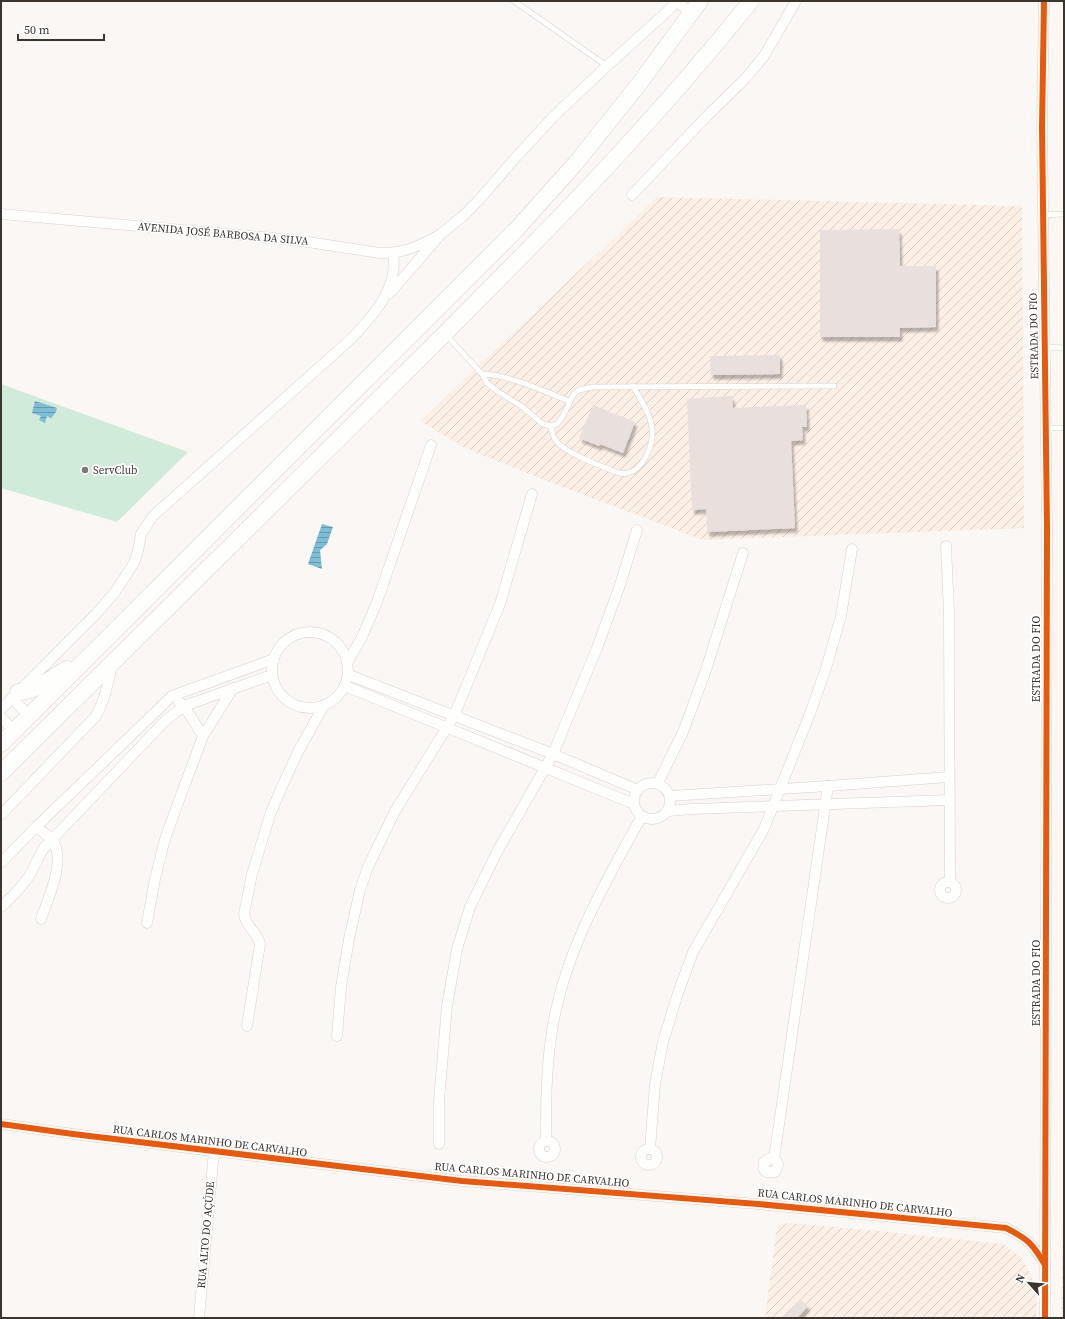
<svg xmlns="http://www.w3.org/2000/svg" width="1065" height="1319" font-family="'Source Serif 4',serif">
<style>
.industrial{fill:url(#industrial-furrows)}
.grass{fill:#d0ebda}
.water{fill:url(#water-rules)}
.building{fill:#e9dfdc;filter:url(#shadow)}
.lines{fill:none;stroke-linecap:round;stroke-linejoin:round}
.service-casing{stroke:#d6d1ce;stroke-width:6}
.minor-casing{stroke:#d6d1ce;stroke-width:11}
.trunk-casing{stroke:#d6d1ce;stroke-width:17}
.service{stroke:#fefefd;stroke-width:5}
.minor{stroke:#fefefd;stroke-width:10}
.trunk{stroke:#fefefd;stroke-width:16}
.cycleway-casing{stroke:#fff;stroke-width:8}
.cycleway{stroke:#e8590c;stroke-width:6}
.poi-dot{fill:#7e7874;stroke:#fff;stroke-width:1.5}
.labels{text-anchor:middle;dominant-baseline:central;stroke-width:3.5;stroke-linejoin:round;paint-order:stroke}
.street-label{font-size:11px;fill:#3b342f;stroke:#fff}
.poi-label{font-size:11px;fill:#3b342f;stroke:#fff;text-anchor:start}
</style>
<defs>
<pattern id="industrial-furrows" width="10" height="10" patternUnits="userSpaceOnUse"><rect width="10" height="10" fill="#fcefe6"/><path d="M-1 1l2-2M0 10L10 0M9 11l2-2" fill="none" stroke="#d9cec6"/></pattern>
<pattern id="water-rules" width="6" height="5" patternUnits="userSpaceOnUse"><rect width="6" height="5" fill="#7dbdd5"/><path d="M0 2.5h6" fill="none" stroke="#689aad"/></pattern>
<filter id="shadow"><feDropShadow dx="2.5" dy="4.5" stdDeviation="1" flood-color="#0004"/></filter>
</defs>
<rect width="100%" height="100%" fill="#faf7f4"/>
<g class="industrial">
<path d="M657,197L1022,206L1024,528L703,540L539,478L465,448L420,421Z"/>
<path d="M1064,1161V1318H1061Z"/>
<path d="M788,1223L869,1230L1003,1244L1020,1256L1032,1277L1037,1291L1036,1318H765L777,1226Z"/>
</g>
<path class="grass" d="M1,384L188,452L117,522L1,488Z"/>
<g class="water">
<path d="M35,401L57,408L56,412L51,418L47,416L45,423L39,420L41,416L32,413Z"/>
<path d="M322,524L333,527L327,544L320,550L322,569L308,564Z"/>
</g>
<g class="building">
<path d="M899,229L900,266H936V327L900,328V337H820V230Z"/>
<path d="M780,355V374L711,375L710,356Z"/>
<path d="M732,396L733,408L806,405L807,427H802L803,440L791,441L795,528L707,532L706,509L692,510L687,399Z"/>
<path d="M593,405L635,422L623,453L600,444L599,446L579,438Z"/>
<path d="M800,1299L808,1306L797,1318H783Z"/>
</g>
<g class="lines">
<defs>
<g id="service">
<path d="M514,1L607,66"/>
<path d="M1043,215L1064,214"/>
<path d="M447,336L482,374L487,383L497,391L521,406L543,424L551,426L557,424L563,416L573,395L579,390L592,387L834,386"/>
<path d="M1044,347L1064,348"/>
<path d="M482,374C510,375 543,391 569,401"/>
<path d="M551,426C552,433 553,438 558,443C567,453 605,468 619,473C622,473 626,474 628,473C644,469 654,444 652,429C651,414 640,399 633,386"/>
<path d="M1045,428H1064"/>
</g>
<g id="minor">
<path d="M675,1L692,13"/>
<path d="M1044,1L1042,127L1047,526L1045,1318"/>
<path d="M632,195L707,116L745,79L764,56L796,1"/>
<path d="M1,214L295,240L380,253C403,254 422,245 441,234"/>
<path d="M389,294L441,234L462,217L479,200L518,155L554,116L607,66L671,8L675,1"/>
<path d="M946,546L949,613L950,881"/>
<circle cx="310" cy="670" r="38"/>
<path d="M347,663L362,637L377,602L431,445"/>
<path d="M349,675L553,754L638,790"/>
<path d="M345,686L634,804"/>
<path d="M12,698L29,716"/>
<path d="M179,702L184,706L203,736"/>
<path d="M1,709L97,613L115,592L134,563L138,551L141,534L153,516L351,339C373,316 399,288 393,253"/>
<path d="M1,717L14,731"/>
<circle cx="652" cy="801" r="18"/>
<path d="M658,783L683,732L706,670L743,553"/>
<path d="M670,796L828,786L948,777"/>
<path d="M668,811L692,809L949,800"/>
<path d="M1,815L95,717C105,701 108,683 112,664"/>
<path d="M36,827C42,831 49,836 53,841C66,861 48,899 41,919"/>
<path d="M1,863L36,827L172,696L274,659"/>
<circle cx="948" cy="890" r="8"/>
<path d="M1,907C11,898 21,888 29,876C35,867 38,857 44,848L165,721L184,706L272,675"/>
<path d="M147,923L155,879L165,839L178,803L203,736L233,688"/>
<path d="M247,1026L260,944C257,931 246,928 244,914L252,874L271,812L284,782L298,752L324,705"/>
<path d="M337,1036L341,987L349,939L360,890L368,867L395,811L454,716L500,604L532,494"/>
<path d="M1,1124L73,1134L462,1181L758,1204L1006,1228C1028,1239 1033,1244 1045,1265"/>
<circle cx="547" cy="1149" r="8"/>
<path d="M546,1141C546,1104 546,1068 552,1031C564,953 604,884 642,816"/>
<path d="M439,1144V1101L447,1006L457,949L470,907L497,852L553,754L597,648L619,588L637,530"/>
<path d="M650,1149L655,1084L663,1042L678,993L693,952L764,829L811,711L826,668L841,616L852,549"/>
<circle cx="649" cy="1157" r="8"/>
<path d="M774,1159L770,1158L764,1162V1170L767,1172H775L778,1165L777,1162L774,1159L828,786"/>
<path d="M199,1318L214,1151"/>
</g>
<g id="trunk">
<path d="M18,692C38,691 50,678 67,669"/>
<path d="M1,744L515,231L575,164L639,84L700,1"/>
<path d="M1,773C125,650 249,527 374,404C505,274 636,145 751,1"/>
</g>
</defs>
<use href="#service" class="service-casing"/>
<use href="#minor" class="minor-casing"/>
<use href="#trunk" class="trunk-casing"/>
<use href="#service" class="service"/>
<use href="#minor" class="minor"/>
<use href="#trunk" class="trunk"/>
<defs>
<g id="cycleway">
<path d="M1044,1L1042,127L1047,526L1045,1318"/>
<path d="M1,1124L73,1134L462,1181L758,1204L1006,1228C1028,1239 1033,1244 1045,1265"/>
</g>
</defs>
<use href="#cycleway" class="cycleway-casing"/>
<use href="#cycleway" class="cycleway"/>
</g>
<circle class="poi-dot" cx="85" cy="470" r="4"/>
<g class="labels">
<g class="street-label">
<text transform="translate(223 234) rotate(5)">AVENIDA JOSÉ BARBOSA DA SILVA</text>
<text transform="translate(1034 336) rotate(-91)">ESTRADA DO FIO</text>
<text transform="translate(1036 659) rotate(-90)">ESTRADA DO FIO</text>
<text transform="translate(1036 983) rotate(-90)">ESTRADA DO FIO</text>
<text transform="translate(210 1141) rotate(7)">RUA CARLOS MARINHO DE CARVALHO</text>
<text transform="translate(532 1175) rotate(5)">RUA CARLOS MARINHO DE CARVALHO</text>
<text transform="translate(855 1203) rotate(6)">RUA CARLOS MARINHO DE CARVALHO</text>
<text transform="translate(206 1235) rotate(-85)">RUA ALTO DO AÇÚDE</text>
</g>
<g class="poi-label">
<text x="93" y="470">ServClub</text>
</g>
</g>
<rect width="1065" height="1319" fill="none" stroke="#3b342f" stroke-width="4"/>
<g transform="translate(1029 1283) rotate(297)" stroke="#ffffff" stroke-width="3" paint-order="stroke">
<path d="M0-3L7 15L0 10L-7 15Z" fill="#3b342f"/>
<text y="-6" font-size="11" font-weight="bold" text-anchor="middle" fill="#3b342f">N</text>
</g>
<path d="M18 34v6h86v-6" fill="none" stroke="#3b342f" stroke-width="2"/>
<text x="24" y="34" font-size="12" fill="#3b342f" stroke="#ffffff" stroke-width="3" paint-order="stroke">50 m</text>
</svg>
